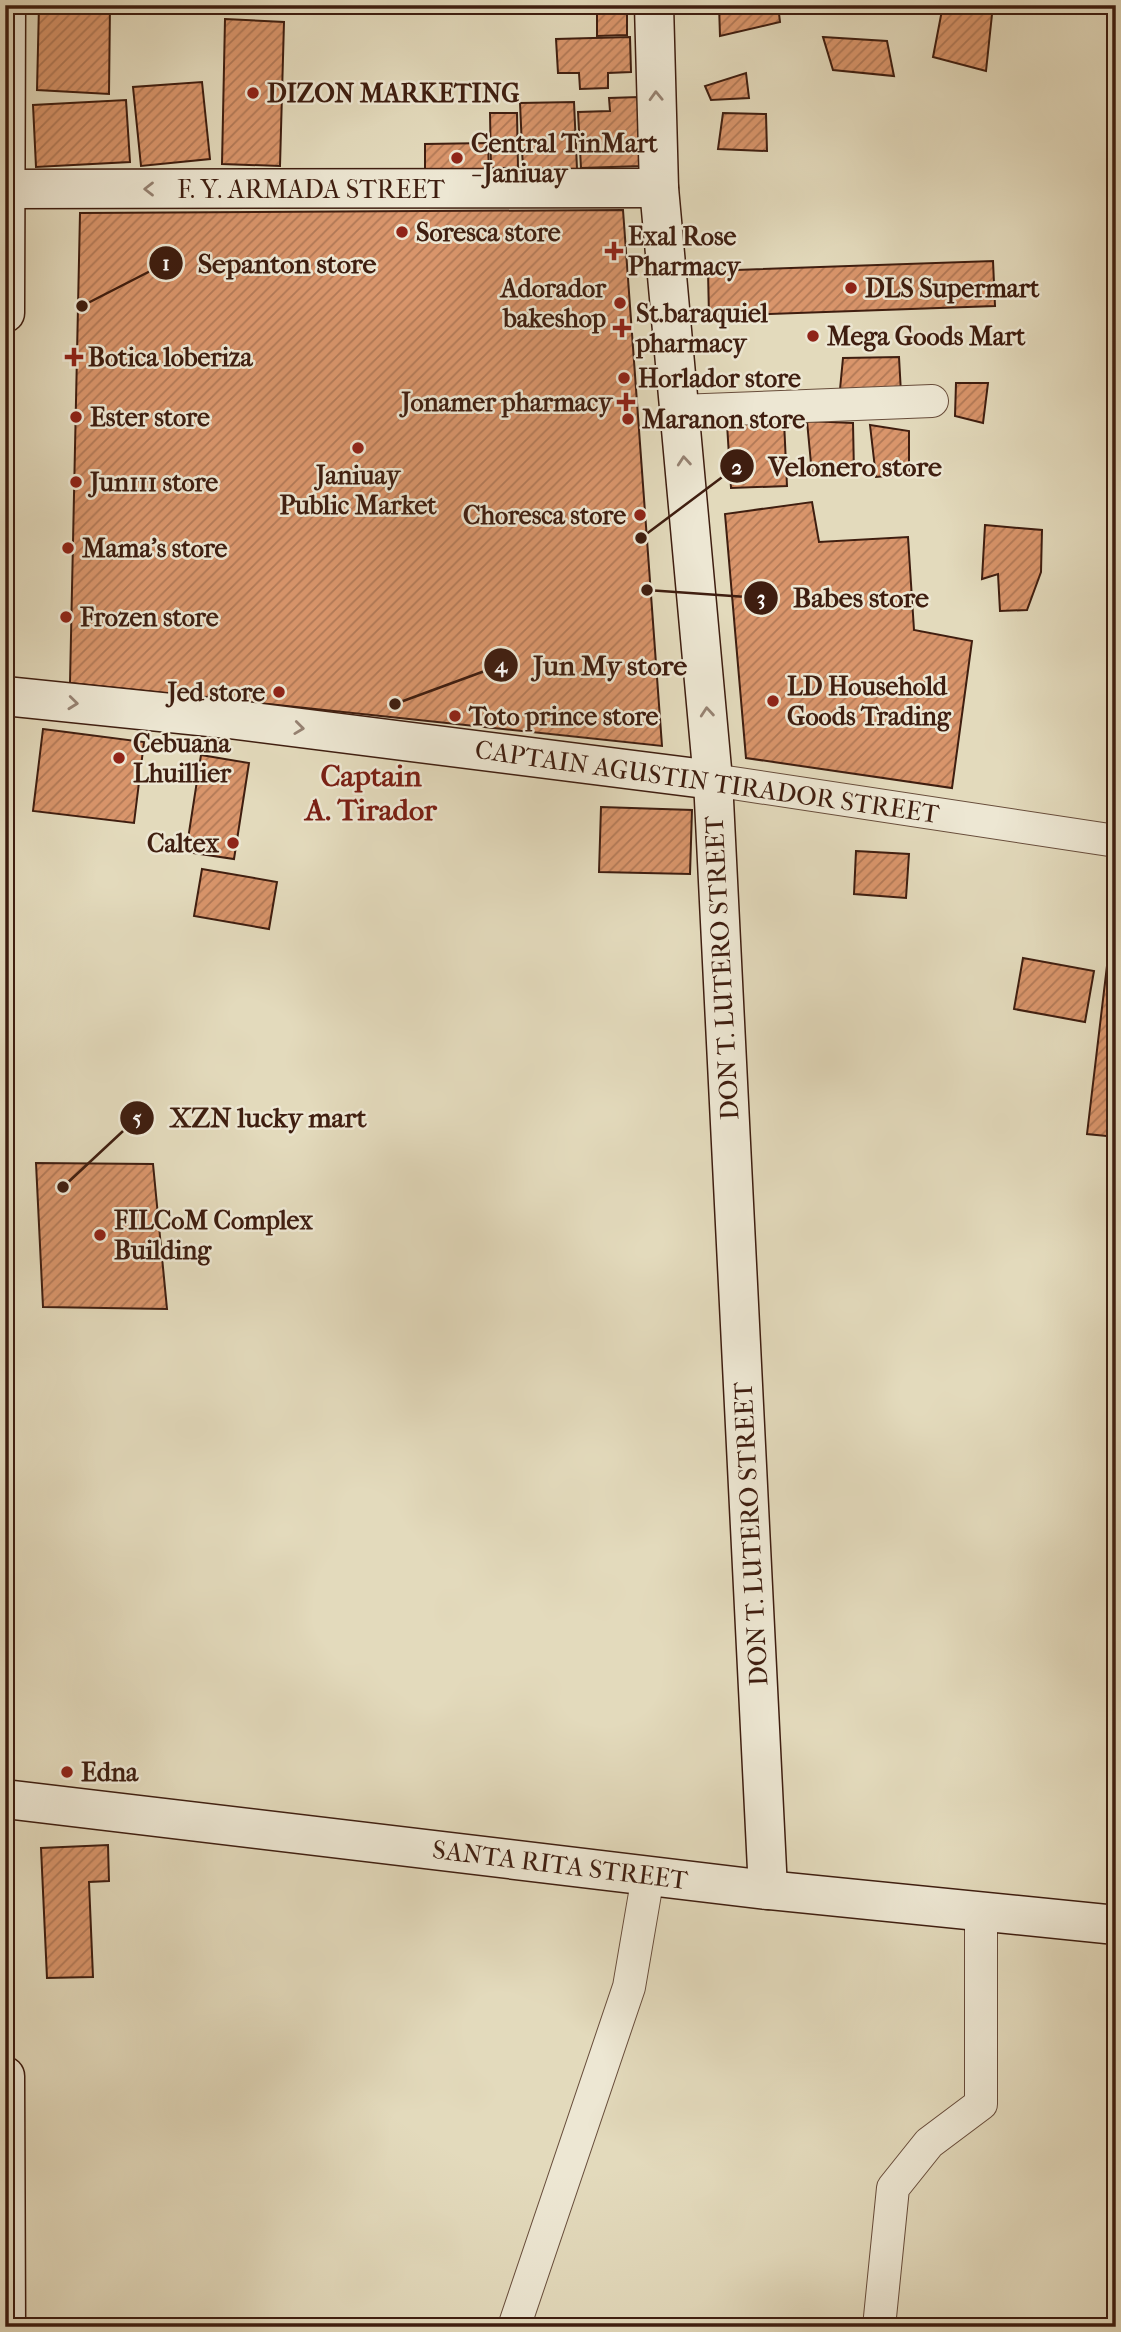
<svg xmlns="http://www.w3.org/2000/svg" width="1121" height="2332" font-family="'IM FELL French Canon',serif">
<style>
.building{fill:url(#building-hatch);stroke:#3f1e10;stroke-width:2}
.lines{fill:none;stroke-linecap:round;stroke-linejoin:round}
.street-casing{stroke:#684d3b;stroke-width:34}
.secondary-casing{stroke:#3f1e10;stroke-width:41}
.street{stroke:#ede7d3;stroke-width:32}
.secondary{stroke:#ede7d3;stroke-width:38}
.oneway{stroke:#968272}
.poi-dot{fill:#8f2418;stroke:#ede7d3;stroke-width:2.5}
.labels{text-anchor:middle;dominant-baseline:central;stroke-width:5;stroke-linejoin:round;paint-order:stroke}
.poi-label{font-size:26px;font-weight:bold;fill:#3f1e10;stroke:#ede7d3;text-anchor:start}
.street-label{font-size:26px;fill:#3f1e10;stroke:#ede7d3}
.quarter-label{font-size:30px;font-weight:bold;fill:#7a1f14;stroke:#ede7d3}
.leader{fill:none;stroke:#3f1e10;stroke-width:2.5}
.callout-dot{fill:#3f1e10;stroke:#ede7d3;stroke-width:2.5}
.mark-label{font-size:21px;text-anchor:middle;font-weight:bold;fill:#fff}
.callout-label{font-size:28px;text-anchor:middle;font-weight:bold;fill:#3f1e10;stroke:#ede7d3;stroke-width:5;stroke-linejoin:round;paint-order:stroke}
</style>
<defs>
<pattern id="building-hatch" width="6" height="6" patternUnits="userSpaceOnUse" patternTransform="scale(1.75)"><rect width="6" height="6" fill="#d9956b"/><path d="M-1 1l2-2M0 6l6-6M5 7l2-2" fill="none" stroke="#b17957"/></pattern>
</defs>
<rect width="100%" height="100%" fill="#e3dabc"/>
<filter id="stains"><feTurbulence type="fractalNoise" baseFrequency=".00286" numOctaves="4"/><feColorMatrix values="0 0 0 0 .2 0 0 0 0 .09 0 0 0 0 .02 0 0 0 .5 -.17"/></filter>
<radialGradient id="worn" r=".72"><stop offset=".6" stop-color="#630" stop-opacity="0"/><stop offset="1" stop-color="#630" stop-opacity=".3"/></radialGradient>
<g class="building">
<path d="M39,5H110L109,94L37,90Z"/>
<path d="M719,5H778L780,22L720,36Z"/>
<path d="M943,5H993L986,71L933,57Z"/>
<path d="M627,9V35L597,36V10Z"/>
<path d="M225,19L284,22L280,166L222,164Z"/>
<path d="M630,37L631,72L608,73V88L580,89L579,73H558L556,39Z"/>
<path d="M823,37L887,41L894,76L833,70Z"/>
<path d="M746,73L749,98L711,100L705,86Z"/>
<path d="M202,82L210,159L141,166L133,87Z"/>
<path d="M639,97L642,166L581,168L578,112L610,111L609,98Z"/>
<path d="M126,100L130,162L36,167L33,105Z"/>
<path d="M574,102L577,169L523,170L520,103Z"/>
<path d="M490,113H517L518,168H491Z"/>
<path d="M723,113L766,114L767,151L718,149Z"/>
<path d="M488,143L489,172L425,173V144Z"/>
<path d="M623,210L662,746L70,683L80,213Z"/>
<path d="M993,261L995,306L709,316L708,271Z"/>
<path d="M899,357L901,393L839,400L843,358Z"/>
<path d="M956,383H988L983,423L955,416Z"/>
<path d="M784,421L787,486L731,488L727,424Z"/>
<path d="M807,421L853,423L854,474H812Z"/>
<path d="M870,425L909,431V474L876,477Z"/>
<path d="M812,502L819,542L908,537L914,630L972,641L952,788L746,758L725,514Z"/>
<path d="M985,525L1042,530L1041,572L1027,610L1000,611L998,574L982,579Z"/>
<path d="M43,729L144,742L134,823L33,811Z"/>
<path d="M201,755L249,763L234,859L186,852Z"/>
<path d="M601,807L692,810L690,874L599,872Z"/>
<path d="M856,851L909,854L906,898L854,894Z"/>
<path d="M202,869L277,882L269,929L194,916Z"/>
<path d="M1114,907H1116V1137L1087,1134Z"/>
<path d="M1023,958L1094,971L1085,1022L1014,1009Z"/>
<path d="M36,1163L153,1164L167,1309L43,1307Z"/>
<path d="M108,1845L109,1881L89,1882L93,1977L47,1978L41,1848Z"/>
</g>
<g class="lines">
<defs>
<g id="street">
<path d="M679,411L932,401"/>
<path d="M713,780L1116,841"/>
<path d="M514,2327L629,1987L648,1876"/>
<path d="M879,2327L893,2188L929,2143L981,2104V1911"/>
</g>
<g id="secondary">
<path d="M654,5L659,188L713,780L768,1890"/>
<path d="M6,189L659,188"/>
<path d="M5,313L6,5"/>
<path d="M5,696L229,719L713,780"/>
<path d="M5,1799L768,1890L1116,1925"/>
<path d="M5,2076L6,2327"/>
</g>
</defs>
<use href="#street" class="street-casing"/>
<use href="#secondary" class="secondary-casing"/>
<use href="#street" class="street"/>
<use href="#secondary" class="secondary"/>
</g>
<defs><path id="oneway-chevron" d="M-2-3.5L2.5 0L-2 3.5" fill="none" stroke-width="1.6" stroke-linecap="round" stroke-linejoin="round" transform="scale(1.75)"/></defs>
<g class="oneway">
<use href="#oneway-chevron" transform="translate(656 96) rotate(-92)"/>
<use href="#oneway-chevron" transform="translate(149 189) rotate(180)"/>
<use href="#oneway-chevron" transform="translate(684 461) rotate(-95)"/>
<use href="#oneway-chevron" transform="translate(73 703) rotate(6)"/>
<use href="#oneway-chevron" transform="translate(707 712) rotate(-95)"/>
<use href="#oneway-chevron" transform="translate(299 728) rotate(7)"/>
</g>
<g class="poi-dot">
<circle cx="253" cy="93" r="7"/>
<circle cx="457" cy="158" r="7"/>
<circle cx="402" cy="232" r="7"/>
<path d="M610.5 240.5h7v7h7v7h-7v7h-7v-7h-7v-7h7z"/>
<circle cx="851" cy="288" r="7"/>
<circle cx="620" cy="303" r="7"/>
<path d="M618.5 317.5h7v7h7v7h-7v7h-7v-7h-7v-7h7z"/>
<circle cx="813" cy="336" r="7"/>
<path d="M70.5 346.5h7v7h7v7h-7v7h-7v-7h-7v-7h7z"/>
<circle cx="624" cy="378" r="7"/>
<path d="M622.5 391.5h7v7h7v7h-7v7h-7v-7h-7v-7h7z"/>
<circle cx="76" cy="417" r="7"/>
<circle cx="628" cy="419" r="7"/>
<circle cx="358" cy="448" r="7"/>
<circle cx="76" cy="482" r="7"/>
<circle cx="640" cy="515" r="7"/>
<circle cx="68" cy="548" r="7"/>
<circle cx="66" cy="617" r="7"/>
<circle cx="279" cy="692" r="7"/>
<circle cx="773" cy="701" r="7"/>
<circle cx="455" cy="716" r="7"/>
<circle cx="119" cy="758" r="7"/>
<circle cx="233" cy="843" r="7"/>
<circle cx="100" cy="1235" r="7"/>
<circle cx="67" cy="1772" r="7"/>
</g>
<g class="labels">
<g class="poi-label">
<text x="267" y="93">DIZON MARKETING</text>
<text x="471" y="143">Central TinMart<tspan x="471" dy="30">- Janiuay</tspan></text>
<text x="416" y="232">Soresca store</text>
<text x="628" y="236">Exal Rose<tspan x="628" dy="30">Pharmacy</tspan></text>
<text x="606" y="288" text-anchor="end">Adorador<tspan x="606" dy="30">bakeshop</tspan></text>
<text x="865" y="288">DLS Supermart</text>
<text x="636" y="313">St.baraquiel<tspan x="636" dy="30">pharmacy</tspan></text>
<text x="827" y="336">Mega Goods Mart</text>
<text x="88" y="357">Botica loberiza</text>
<text x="638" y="378">Horlador store</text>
<text x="612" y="402" text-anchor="end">Jonamer pharmacy</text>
<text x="90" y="417">Ester store</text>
<text x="642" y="419">Maranon store</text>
<text x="358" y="475" text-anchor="middle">Janiuay<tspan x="358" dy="30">Public Market</tspan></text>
<text x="90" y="482">Jun111 store</text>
<text x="626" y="515" text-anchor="end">Choresca store</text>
<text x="82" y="548">Mama's store</text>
<text x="80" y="617">Frozen store</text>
<text x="787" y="686">LD Household<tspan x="787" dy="30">Goods Trading</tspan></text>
<text x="265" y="692" text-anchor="end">Jed store</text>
<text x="469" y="716">Toto prince store</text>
<text x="133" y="743">Cebuana<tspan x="133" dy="30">Lhuillier</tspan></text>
<text x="219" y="843" text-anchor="end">Caltex</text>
<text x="114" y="1220">FILCoM Complex<tspan x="114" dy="30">Building</tspan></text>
<text x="81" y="1772">Edna</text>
</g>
<g class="street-label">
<text x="311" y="189">F. Y. ARMADA STREET</text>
<text transform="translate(707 782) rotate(8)">CAPTAIN AGUSTIN TIRADOR STREET</text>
<text transform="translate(722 968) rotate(-93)">DON T. LUTERO STREET</text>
<text transform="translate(751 1534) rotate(-93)">DON T. LUTERO STREET</text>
<text transform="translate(560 1865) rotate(7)">SANTA RITA STREET</text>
</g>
<g class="quarter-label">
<text x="371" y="776">Captain<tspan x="371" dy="34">A. Tirador</tspan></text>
</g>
</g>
<path class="leader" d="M82 306L166 263M641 538L737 466M647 590L761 598M395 704L501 665M63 1187L137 1118"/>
<g class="callout-dot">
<circle cx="82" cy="306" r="7"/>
<circle cx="641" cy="538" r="7"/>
<circle cx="647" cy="590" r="7"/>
<circle cx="395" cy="704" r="7"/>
<circle cx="63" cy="1187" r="7"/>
<circle cx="166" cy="263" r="18"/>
<circle cx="737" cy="466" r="18"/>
<circle cx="761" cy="598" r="18"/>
<circle cx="501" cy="665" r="18"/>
<circle cx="137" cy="1118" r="18"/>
</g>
<g class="mark-label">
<text x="166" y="270">1</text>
<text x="737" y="474">2</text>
<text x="761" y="605">3</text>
<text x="501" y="672">4</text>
<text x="137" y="1125">5</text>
</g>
<g class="callout-label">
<text x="287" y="273">Sepanton store</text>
<text x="855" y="476">Velonero store</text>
<text x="861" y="607">Babes store</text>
<text x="610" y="675">Jun My store</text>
<text x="268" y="1127">XZN lucky mart</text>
</g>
<rect width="1121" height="2332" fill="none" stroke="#e3dabc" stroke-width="28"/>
<rect x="7" y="7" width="1107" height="2318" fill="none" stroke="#3f1e10" stroke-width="3.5"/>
<rect x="14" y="14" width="1093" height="2304" fill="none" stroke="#3f1e10" stroke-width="2"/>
<rect width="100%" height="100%" filter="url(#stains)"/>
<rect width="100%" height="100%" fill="url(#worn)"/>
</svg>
